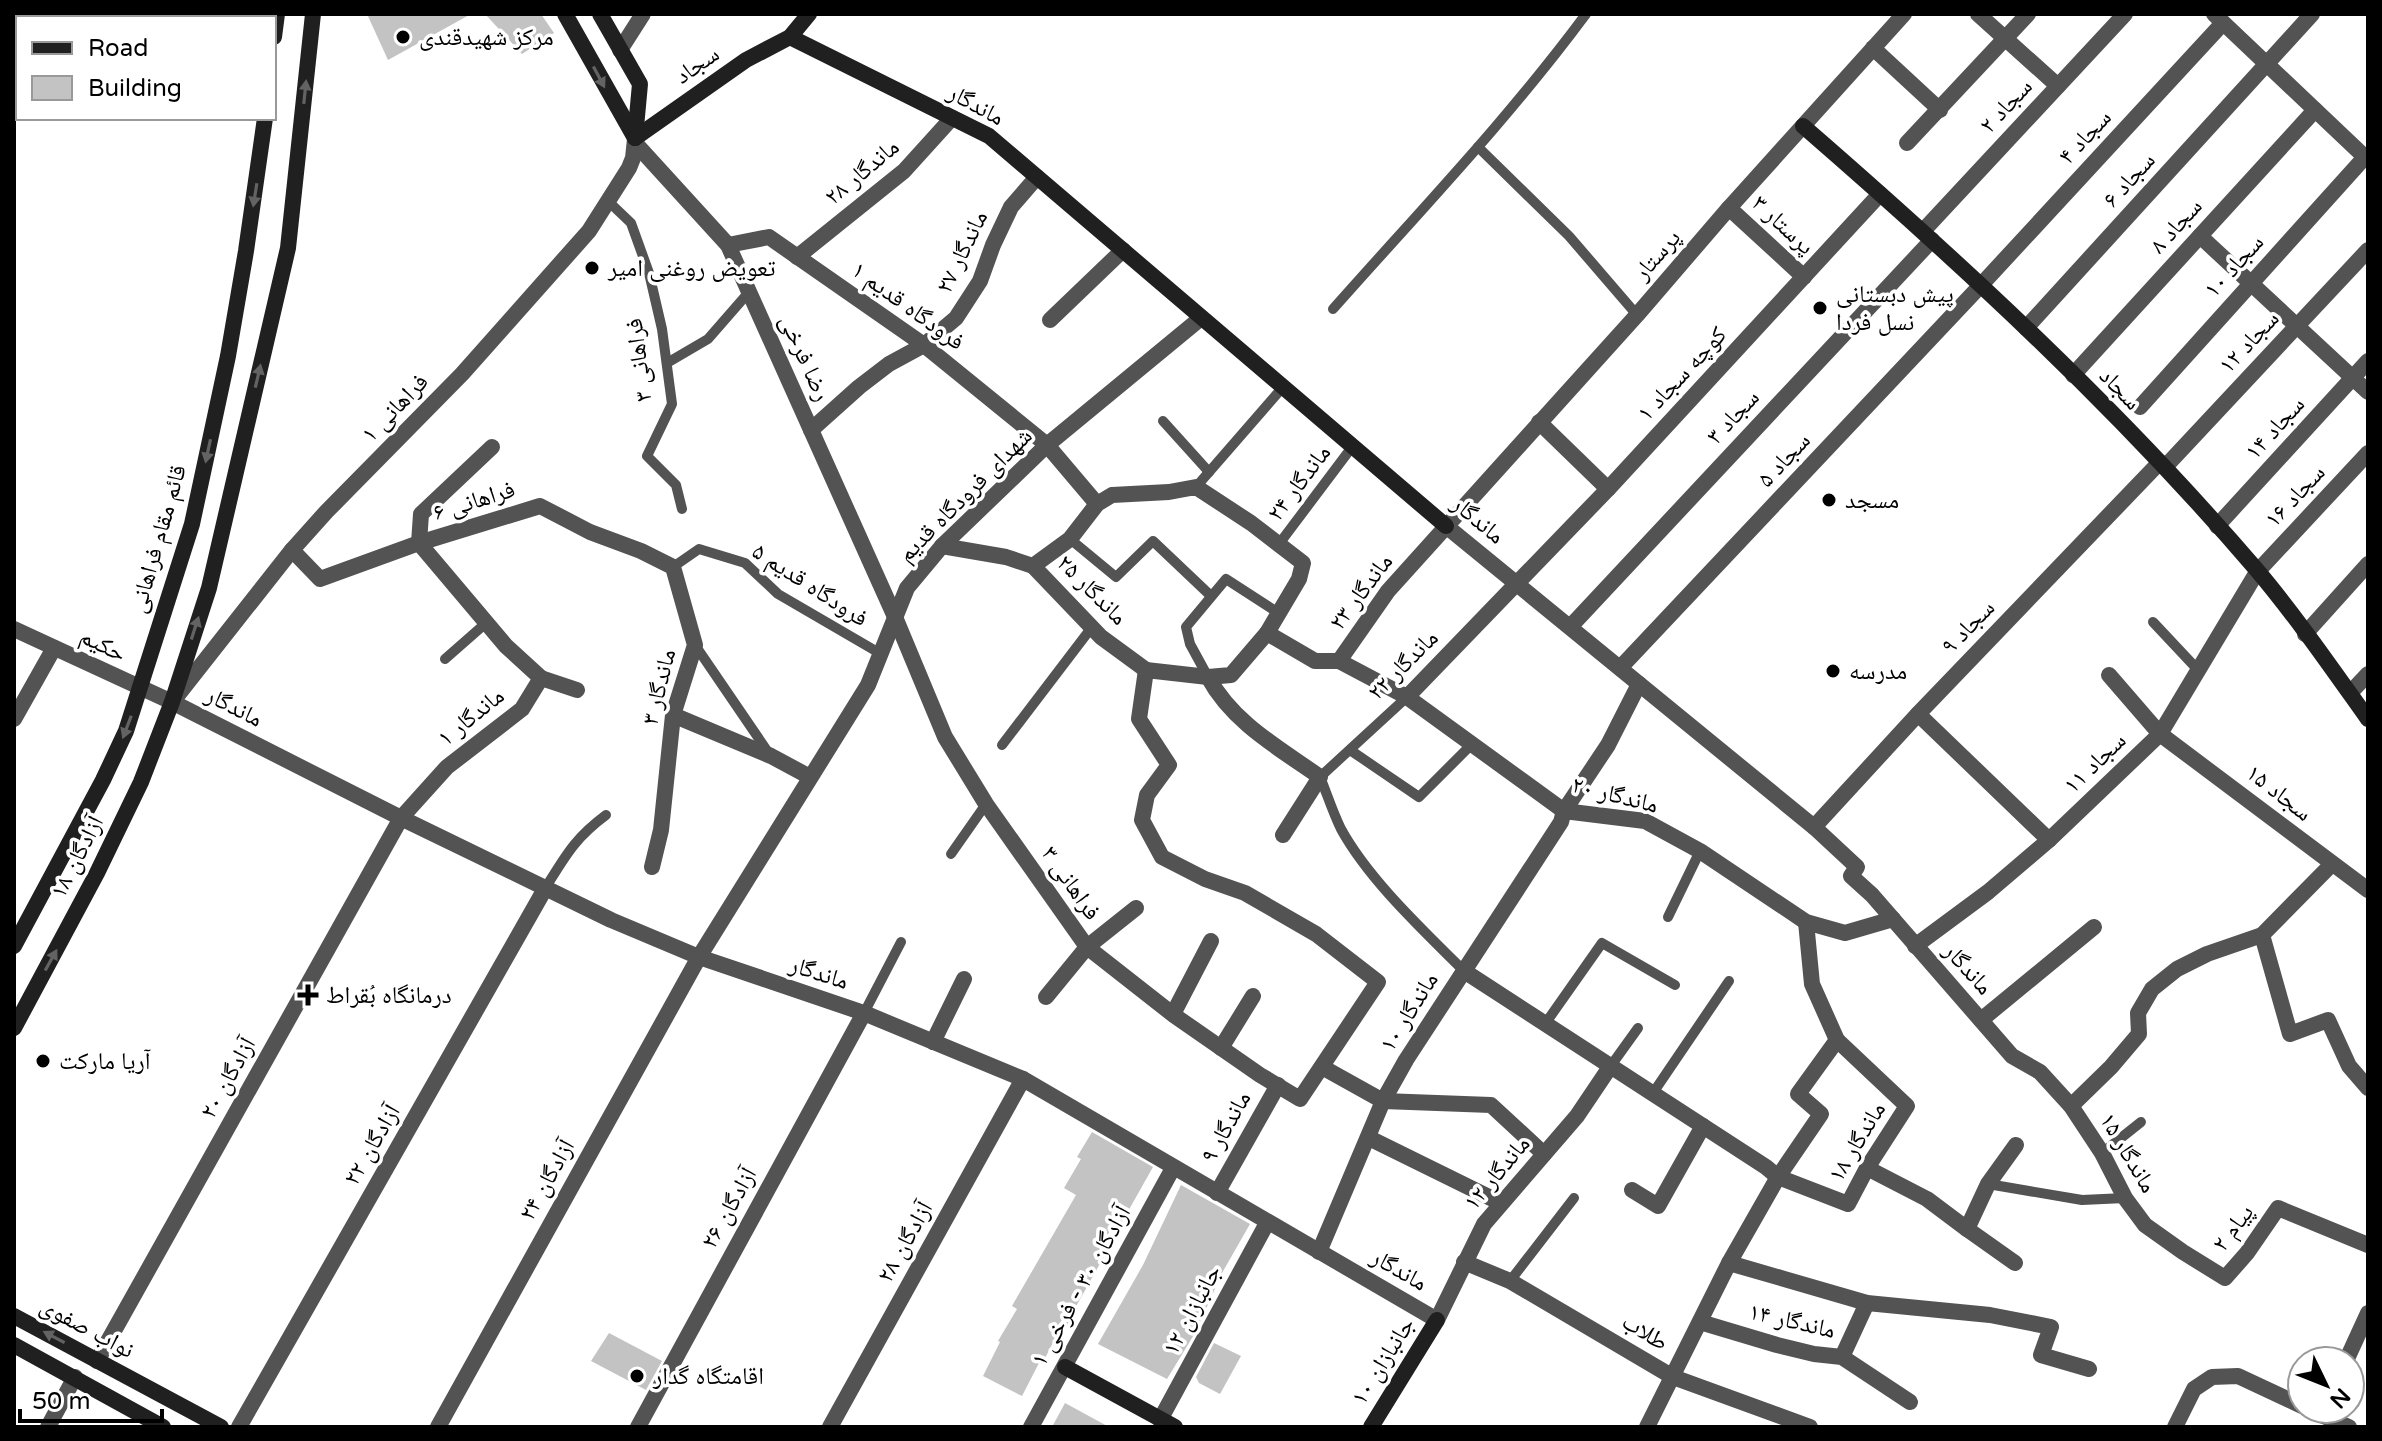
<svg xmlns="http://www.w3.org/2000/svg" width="2382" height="1441" font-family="'Varela Round','Noto Naskh Arabic',sans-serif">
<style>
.building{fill:#c3c3c3}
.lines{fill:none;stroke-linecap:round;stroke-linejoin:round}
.lane{stroke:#535353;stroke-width:10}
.street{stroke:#535353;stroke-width:16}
.secondary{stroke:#202020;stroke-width:16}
.oneway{fill:#636363}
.poi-dot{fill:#000;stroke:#fff;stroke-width:3}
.labels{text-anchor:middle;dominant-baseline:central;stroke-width:7;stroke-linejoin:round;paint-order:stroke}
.poi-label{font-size:24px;fill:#000;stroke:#fff;text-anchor:start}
.street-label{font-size:24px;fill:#000;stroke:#fff}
</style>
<rect width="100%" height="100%" fill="#fff"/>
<g class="building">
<path d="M367,14H471L388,60Z"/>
<path d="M485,14H541L554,33L522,54Z"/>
<path d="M1092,1132L1153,1167L1122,1222L1116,1219L1101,1248L1107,1251L1074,1310L1064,1333L1059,1331L1042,1364L1039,1363L1022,1396L983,1376L1000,1342L998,1341L1017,1309L1012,1306L1076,1195L1064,1188L1081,1159L1077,1157Z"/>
<path d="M1181,1185L1250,1224L1222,1273L1195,1333L1167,1379L1098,1344L1143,1265Z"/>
<path d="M609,1333L662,1361L646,1390L591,1361Z"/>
<path d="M1214,1343L1241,1356L1220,1394L1199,1383L1196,1377Z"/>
<path d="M1065,1403L1109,1427H1052Z"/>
</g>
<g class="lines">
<g class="lane">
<path d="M1478,147L1569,236L1637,315"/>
<path d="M609,202L631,223L649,273L662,329L672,404L647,456L676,485L682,509"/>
<path d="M1333,309C1419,212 1509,118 1586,14"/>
<path d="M667,363L708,339L749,292"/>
<path d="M1163,421L1209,472"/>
<path d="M1196,487L1283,387"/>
<path d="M1070,539L1116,577L1153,541L1211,596"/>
<path d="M1279,544L1352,447"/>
<path d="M673,567L699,549L745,563L778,594L881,654"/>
<path d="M2153,622L2199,671"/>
<path d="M695,645L770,755"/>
<path d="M445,659L486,623"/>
<path d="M1208,677L1190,644L1186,627L1226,579L1280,614"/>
<path d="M1407,697L1320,777C1327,794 1333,813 1341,829C1369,880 1423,930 1464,971"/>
<path d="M1002,745L1092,627"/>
<path d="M1350,750L1419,797L1472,744"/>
<path d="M951,854L986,804"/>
<path d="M546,887C566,855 575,838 606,815"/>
<path d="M1668,917L1700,851"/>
<path d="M864,1013L901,942"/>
<path d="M1545,1024L1602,943L1675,985"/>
<path d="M1610,1067L1638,1028"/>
<path d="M1653,1093L1729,981"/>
<path d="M2102,1153L2141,1122"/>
<path d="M1988,1184L2082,1200L2125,1198"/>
<path d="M1510,1281L1574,1198"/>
</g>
<g class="street">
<path d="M1978,14L2058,86"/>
<path d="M2214,14L2368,160"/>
<path d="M1873,48L1940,110"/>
<path d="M620,50L643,14"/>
<path d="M635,143L728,245L895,617L945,737L986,804L1087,947L1175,1016L1260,1075L1300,1099L1378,982L1316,934L1245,893L1205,879L1162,857L1142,820L1147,795L1169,765L1139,719L1146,670L1208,677L1231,675L1267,633L1315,661H1339L1388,591L1637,315L1729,208L1904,14"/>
<path d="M1907,143L2028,14"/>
<path d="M1729,208L1804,277"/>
<path d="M1923,231L2125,14"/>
<path d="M2200,236L2368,392"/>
<path d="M728,245L769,237L924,345L1047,445L1097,504"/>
<path d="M797,257L904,171L952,118"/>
<path d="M1050,320L1123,250"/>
<path d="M2026,328L2312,14"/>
<path d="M2073,375L2315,110"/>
<path d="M2140,407L2365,157"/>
<path d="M1539,422L1608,489"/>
<path d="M811,430L859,387L889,364L924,345L956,318L980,281L993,245L1011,207L1037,177"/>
<path d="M2165,467L2368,250"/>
<path d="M1446,526L1814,827L1857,867L1851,876L1872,895L2012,1056L2040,1072L2071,1106L2102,1153L2125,1198L2145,1225L2183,1252L2225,1278L2247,1253L2278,1208L2368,1245"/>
<path d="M2217,526L2368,361"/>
<path d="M942,546L1006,557L1033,566"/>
<path d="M292,550L320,579L419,543L540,506L590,532L641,551L673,567L695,645L673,715L661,830L652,867"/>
<path d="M1570,627L1932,240"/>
<path d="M14,629L172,702L401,818L611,920L699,957L864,1013L1023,1079L1437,1320L1484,1224L1577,1116L1610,1067"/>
<path d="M2305,634L2368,564"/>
<path d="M1339,661L1407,697L1564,811L1645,821L1700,851L1806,922L1845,933L1893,919"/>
<path d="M1620,668L1982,284L2223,23"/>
<path d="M1146,670L1101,637L1033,566L1070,539L1097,504L1112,495L1169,492L1196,487L1251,523L1303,563L1299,579L1267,633"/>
<path d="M2109,675L2160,734L2368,890"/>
<path d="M1208,677C1233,723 1279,748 1320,777L1283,835"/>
<path d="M541,678L577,690"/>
<path d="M2350,693L2368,674"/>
<path d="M1407,697L1608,489L1880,194"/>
<path d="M173,701L292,550L327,511L462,374L589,231L629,168L633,158L635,139"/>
<path d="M1918,714L2049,840"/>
<path d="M673,715L771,756L810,777"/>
<path d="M14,719L54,648"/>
<path d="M1814,827L1918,714L2160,462"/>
<path d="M2262,935L2290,1034L2328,1020L2349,1066L2368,1088"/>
<path d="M1915,946L1988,892L2049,840L2160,734L2257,572L2368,453"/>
<path d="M1464,971L1766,1167L1778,1177L1848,1204L1867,1168L1907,1106L1837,1040L1812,984L1806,922"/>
<path d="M1046,997L1087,947L1136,908"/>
<path d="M1173,1014L1211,941"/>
<path d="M1981,1020L2094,927"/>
<path d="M933,1042L964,979"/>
<path d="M1221,1048L1253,996"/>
<path d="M1322,1067L1383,1101L1491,1105L1544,1154"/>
<path d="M2071,1106L2111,1067L2139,1034L2138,1013L2152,989L2177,969L2207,954L2262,935L2332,864"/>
<path d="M1369,1138L1501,1203"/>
<path d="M1867,1168L1927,1199L1967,1229"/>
<path d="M1632,1190L1658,1206L1703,1126"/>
<path d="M1217,1193L1278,1085"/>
<path d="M1319,1252L1383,1101L1406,1060L1561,822L1564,811L1608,745L1639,684"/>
<path d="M1464,1262L1510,1281L1673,1377L1810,1427"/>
<path d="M1729,1263L1867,1303L1990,1315L2051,1327L2041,1355L2089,1369"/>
<path d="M2015,1263L1967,1229L1988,1184L2016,1145"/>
<path d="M1700,1322L1777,1345L1814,1354L1842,1357L1910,1402"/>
<path d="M1842,1357L1867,1303"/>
<path d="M97,1361L401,818L447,767L522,709L541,678L506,646L419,543L421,514L492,447"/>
<path d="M2346,1361L2368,1313"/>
<path d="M2307,1409L2349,1427"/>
<path d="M1160,1420L1267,1223"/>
<path d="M48,1427L75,1377"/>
<path d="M239,1427L546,887"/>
<path d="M438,1427L699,957L868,685L907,588L942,546L1047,445L1201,318"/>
<path d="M638,1427L864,1013"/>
<path d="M830,1427L1023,1079"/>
<path d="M1031,1427L1173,1168"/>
<path d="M1647,1427L1729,1263L1778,1177L1821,1114L1798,1094L1837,1040"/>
<path d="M2175,1427L2194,1389L2212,1377L2238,1376L2302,1406"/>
</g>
<g class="secondary">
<path d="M565,14L635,138"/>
<path d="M600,14L640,84L635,138"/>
<path d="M274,37L277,14"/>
<path d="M790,37L989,136L1446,526"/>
<path d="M1803,126C1962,264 2118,408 2256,569C2295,615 2333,670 2368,719"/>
<path d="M635,138L746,60L790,37L809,14"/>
<path d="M14,946L103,780L126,731L192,524L228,356L246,251L265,118"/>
<path d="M14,1028L97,873L141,782L172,702L209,588L288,248L313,14"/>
<path d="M14,1316L221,1427"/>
<path d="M14,1345L163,1427"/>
<path d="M1065,1367L1175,1427"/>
<path d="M1371,1427L1437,1320"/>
</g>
</g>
<defs><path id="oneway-solid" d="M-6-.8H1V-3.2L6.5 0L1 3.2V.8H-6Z" transform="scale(2)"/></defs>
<g class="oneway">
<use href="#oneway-solid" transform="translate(599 77) rotate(62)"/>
<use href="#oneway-solid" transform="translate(305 92) rotate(-84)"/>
<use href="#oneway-solid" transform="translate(255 195) rotate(99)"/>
<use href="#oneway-solid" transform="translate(258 376) rotate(-77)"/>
<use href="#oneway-solid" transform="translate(208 451) rotate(102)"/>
<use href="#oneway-solid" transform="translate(195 628) rotate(-72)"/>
<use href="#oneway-solid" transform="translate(127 727) rotate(111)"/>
<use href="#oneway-solid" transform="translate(51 960) rotate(-61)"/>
<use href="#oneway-solid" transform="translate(54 1337) rotate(-152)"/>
</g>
<g class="poi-dot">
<circle cx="403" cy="37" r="8"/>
<circle cx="592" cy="268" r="8"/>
<circle cx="1820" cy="308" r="8"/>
<circle cx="1829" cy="500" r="8"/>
<circle cx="1833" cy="671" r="8"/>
<path d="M304 983h8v8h8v8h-8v8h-8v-8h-8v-8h8z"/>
<circle cx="43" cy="1061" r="8"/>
<circle cx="637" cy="1376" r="8"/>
</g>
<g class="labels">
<g class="poi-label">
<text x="419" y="37">مرکز شهیدقندی</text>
<text x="608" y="268">تعویض روغنی امیر</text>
<text x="1836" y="294">پیش دبستانی<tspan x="1836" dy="28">نسل فردا</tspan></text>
<text x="1845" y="500">مسجد</text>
<text x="1849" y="671">مدرسه</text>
<text x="326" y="995">درمانگاه بُقراط</text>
<text x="59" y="1061">آریا مارکت</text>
<text x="653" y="1376">اقامتگاه گدار</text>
</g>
<g class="street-label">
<text transform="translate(697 65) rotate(-35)">سجاد</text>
<text transform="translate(976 105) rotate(29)">ماندگار</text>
<text transform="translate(2006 106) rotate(-47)">سجاد ۲</text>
<text transform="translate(2085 137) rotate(-47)">سجاد ۴</text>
<text transform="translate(862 172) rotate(-40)">ماندگار ۲۸</text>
<text transform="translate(2129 180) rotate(-48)">سجاد ۶</text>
<text transform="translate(1783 225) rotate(43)">پرستار ۳</text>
<text transform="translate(2176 226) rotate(-48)">سجاد ۸</text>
<text transform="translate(962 252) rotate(-64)">ماندگار ۲۷</text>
<text transform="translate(1657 255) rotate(-49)">پرستار</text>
<text transform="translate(2234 266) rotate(-48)">سجاد ۱۰</text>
<text transform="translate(908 306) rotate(36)">فرودگاه قدیم ۱</text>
<text transform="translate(2249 342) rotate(-47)">سجاد ۱۲</text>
<text transform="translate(805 358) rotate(66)">رضا فرخی</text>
<text transform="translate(639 360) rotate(-97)">فراهانی ۳</text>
<text transform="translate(1682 374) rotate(-47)">کوچه سجاد ۱</text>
<text transform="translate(2120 389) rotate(46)">سجاد</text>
<text transform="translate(395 408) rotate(-46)">فراهانی ۱</text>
<text transform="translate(1733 417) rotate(-47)">سجاد ۳</text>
<text transform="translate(2275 428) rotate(-48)">سجاد ۱۴</text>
<text transform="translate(1784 460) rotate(-47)">سجاد ۵</text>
<text transform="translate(1299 483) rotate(-53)">ماندگار ۲۴</text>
<text transform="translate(965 495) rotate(-45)">شهدای فرودگاه قدیم</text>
<text transform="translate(2295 496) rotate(-47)">سجاد ۱۶</text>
<text transform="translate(474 501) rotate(-17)">فراهانی ۶</text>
<text transform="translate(1478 520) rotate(40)">ماندگار</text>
<text transform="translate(158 539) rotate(-74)">قائم مقام فراهانی</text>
<text transform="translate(810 585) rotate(33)">فرودگاه قدیم ۵</text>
<text transform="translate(1092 590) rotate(45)">ماندگار ۲۵</text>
<text transform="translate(1361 592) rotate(-53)">ماندگار ۲۳</text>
<text transform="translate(1968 627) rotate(-46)">سجاد ۹</text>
<text transform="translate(103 645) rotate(26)">حکیم</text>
<text transform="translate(1403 665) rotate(-45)">ماندگار ۲۲</text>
<text transform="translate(659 687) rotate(-76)">ماندگار ۳</text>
<text transform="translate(234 707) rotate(27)">ماندگار</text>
<text transform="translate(471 717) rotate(-39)">ماندگار ۱</text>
<text transform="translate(2095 763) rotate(-44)">سجاد ۱۱</text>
<text transform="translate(2279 793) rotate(38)">سجاد ۱۵</text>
<text transform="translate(1615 795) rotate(14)">ماندگار ۲۰</text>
<text transform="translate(77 857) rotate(-63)">آزادگان ۱۸</text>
<text transform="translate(1071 883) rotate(55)">فراهانی ۳</text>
<text transform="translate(1968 969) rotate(48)">ماندگار</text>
<text transform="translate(819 973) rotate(18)">ماندگار</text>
<text transform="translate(1409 1012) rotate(-58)">ماندگار ۱۰</text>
<text transform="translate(228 1078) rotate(-61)">آزادگان ۲۰</text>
<text transform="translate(1226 1127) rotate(-61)">ماندگار ۹</text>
<text transform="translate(1857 1142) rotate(-59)">ماندگار ۱۸</text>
<text transform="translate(372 1145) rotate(-60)">آزادگان ۲۲</text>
<text transform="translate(2128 1153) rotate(59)">ماندگار ۱۵</text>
<text transform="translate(1497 1173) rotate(-50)">ماندگار ۱۲</text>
<text transform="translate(547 1180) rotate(-61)">آزادگان ۲۴</text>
<text transform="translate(729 1208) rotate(-61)">آزادگان ۲۶</text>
<text transform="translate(2233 1228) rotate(-53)">پیام ۲</text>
<text transform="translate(905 1242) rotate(-61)">آزادگان ۲۸</text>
<text transform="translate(1399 1270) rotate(30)">ماندگار</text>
<text transform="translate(1081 1286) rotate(-61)">آزادگان ۳۰ - فرخی ۱</text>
<text transform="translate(1192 1310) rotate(-62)">جانبازان ۱۲</text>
<text transform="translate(1792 1321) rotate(13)">ماندگار ۱۴</text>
<text transform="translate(87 1328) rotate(28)">نواب صفوی</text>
<text transform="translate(1645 1332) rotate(31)">طلاب</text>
<text transform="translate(1383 1361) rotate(-58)">جانبازان ۱۰</text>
</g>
</g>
<rect width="2382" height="1441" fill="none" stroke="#000000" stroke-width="32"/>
<rect x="16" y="16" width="260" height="104" fill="#ffffff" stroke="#999999" stroke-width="2"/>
<rect x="32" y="42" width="40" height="12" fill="#202020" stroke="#999999" stroke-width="2"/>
<text x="88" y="56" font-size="24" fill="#000000">Road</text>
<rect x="32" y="76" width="40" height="24" fill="#c3c3c3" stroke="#999999" stroke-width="2"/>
<text x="88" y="96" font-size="24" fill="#000000">Building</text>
<g transform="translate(2326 1385) rotate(133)"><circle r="38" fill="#ffffff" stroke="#999999" stroke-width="2"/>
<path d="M0-6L14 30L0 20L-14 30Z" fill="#000000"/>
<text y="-12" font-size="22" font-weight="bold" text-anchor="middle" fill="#000000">N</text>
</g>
<path d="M20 1409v12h142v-12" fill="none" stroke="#000000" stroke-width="4"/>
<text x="32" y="1409" font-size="24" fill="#000000" stroke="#ffffff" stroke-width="6" paint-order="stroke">50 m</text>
</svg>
